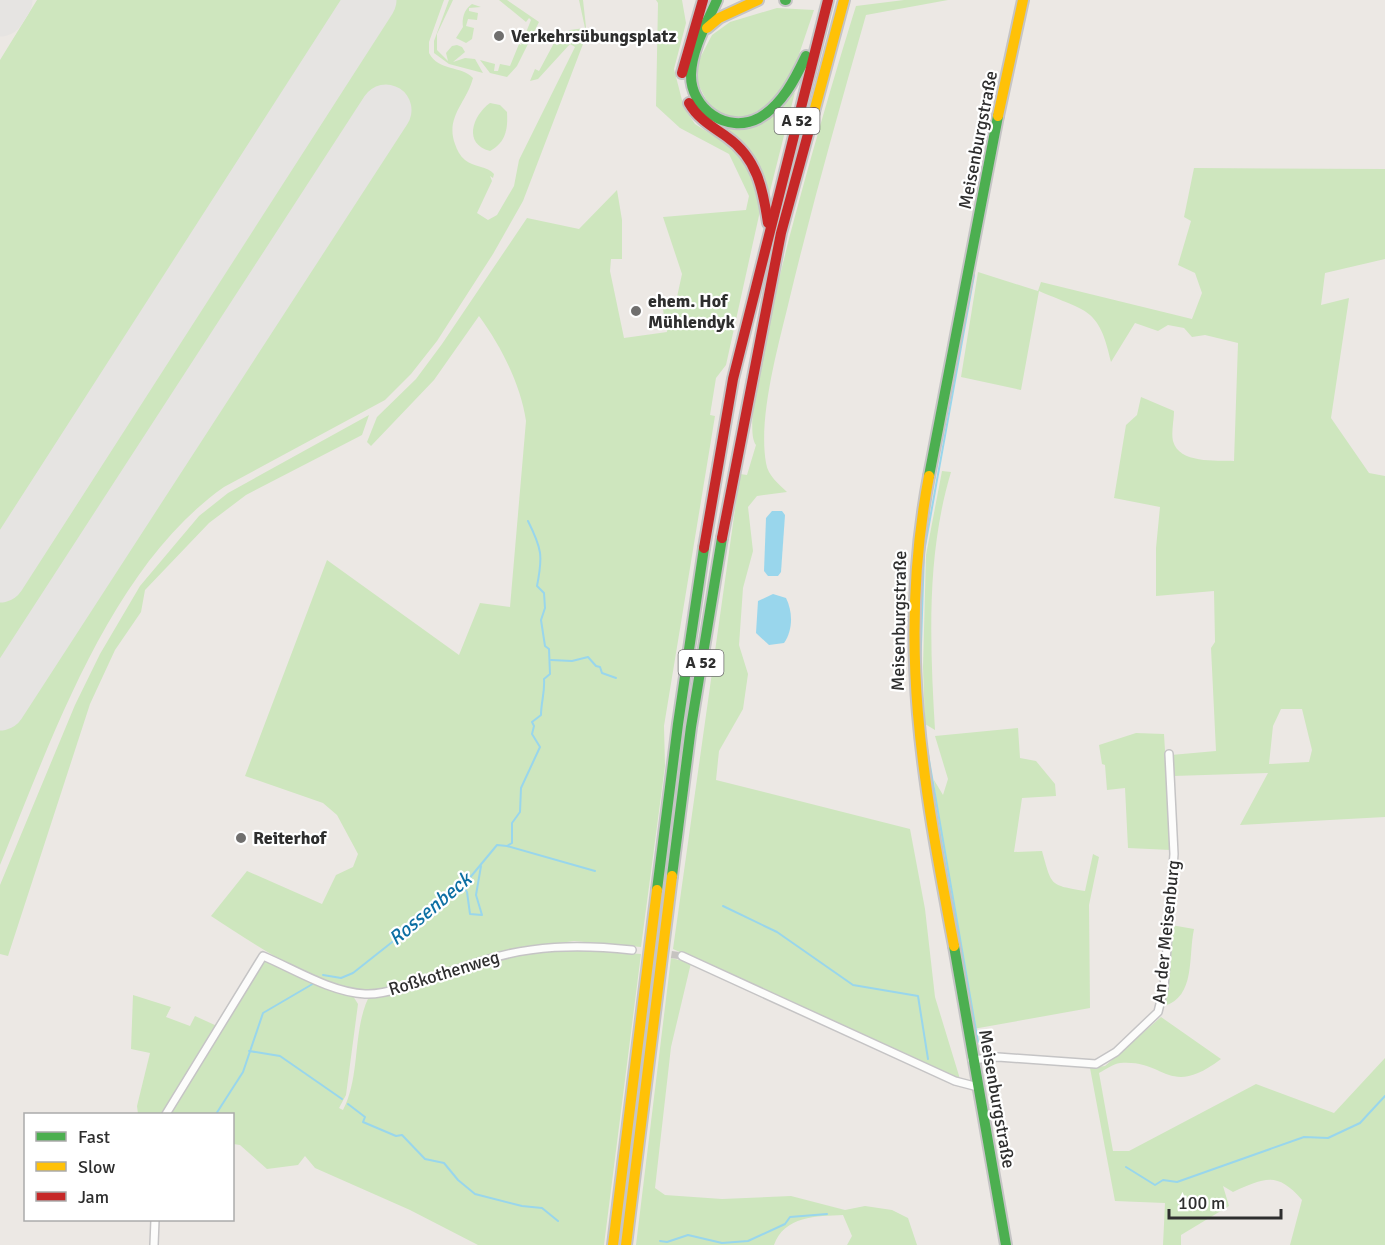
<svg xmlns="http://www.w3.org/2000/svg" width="1385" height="1245" font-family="Signika,sans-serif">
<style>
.green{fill:#cee6be;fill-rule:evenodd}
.water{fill:#99d6ec}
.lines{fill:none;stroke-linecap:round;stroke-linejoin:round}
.stream{stroke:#99d6ec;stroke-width:2}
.runway{stroke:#e6e4e2;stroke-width:51}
.street-tunnel{stroke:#c6c3c0;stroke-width:7;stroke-dasharray:7 3.5;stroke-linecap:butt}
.street-casing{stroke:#c5c4c5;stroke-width:10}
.fast-casing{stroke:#c5c4c5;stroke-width:14}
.slow-casing{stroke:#c5c4c5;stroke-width:14}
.jam-casing{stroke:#c5c4c5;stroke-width:14}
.street{stroke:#fcfcfb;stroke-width:7}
.fast{stroke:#4caf50;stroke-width:10}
.slow{stroke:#ffc107;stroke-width:10}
.jam{stroke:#c62828;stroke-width:10}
.poi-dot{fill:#706f6e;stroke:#fff;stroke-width:2}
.labels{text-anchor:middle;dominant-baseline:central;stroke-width:4.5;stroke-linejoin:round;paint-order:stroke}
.shield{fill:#fff;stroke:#6d6d6d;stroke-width:1.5}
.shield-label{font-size:16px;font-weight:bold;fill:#2e2e2e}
.poi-label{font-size:18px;font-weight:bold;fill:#2e2e2e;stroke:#fff;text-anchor:start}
.street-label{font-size:18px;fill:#2e2e2e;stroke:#fff}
.water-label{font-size:20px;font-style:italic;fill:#0d6fa3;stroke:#fff}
</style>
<rect width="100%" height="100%" fill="#ece8e4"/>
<g class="green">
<path d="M37,0H444L429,42V53C439,72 461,65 473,78C467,102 445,117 455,144C457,150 460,156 465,160C473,167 488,166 494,174L493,178L490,176L492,181L477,213L488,220L497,215L514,186L519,160L575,47L570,44L538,79L530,81L535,69L539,71L554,43L557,45L562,42L560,40L570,30L585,28L579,0H583L586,27L583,44L523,201L493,254L437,341L411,374L385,400L224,487C110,567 51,741 0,865V60Z"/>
<path d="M449,0H453L437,34V50L448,61L446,53L452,46L457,45L462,47L465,52L453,62L465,58L475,59L483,73L449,64L434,53V41Z"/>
<path d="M499,0H507L539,22L517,66L507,77L490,73L480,60L495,64L494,71H498L500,64L510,66L519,44L521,45L531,20L529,18L526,22Z"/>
<path d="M656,0H682L686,23L674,69L684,108L695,124L736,150L753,171L760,211L726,365L716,378L710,415L715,416L664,726L665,766L641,947L574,941L502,951L503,957L553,948L641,954L604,1245H478L410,1210L315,1168L305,1156L298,1165L267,1169L240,1145L233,1144L232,1114H170L262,963L269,961L353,996L358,1004L346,1095L339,1108L343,1110C362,1074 351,1026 372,991C313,985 260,948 211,916L247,871L322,904L336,875L353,867L358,854L337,815L323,803L245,776L327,560L459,655L480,603L510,607L526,421C521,385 501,346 479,316L434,380L371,446L367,442L377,417L416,379L442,344L527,218L579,229L617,190L622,220V259H611L610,271L624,338L667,332L662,304L677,297L682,274L663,217L746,210L749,196L729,154L680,128L656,106L658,3Z"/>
<path d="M904,0H948L866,15C839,110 812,205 789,301C778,347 758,417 766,463C768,476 779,484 787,492L757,496L748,507L753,551L743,588L739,645L748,674L743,709L719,751L716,780L910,829L925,909L935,997L960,1079L673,949L740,474L747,475L756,445C731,416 839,60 856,6Z"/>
<path d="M472,4L481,7L469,8V11L478,13L477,20L468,19L466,26L474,28L472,39L466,43L456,38L463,27C462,20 463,10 472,4Z"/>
<path d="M777,8L814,10L790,81L770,103L749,116L729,117L710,107L696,80L699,60L712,35L730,22Z"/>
<path d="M795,92L769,195L720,126L772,117Z"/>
<path d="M490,103L500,105L507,112C508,129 506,142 490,151C463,144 472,116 490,103Z"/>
<path d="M1194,168L1385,169V259L1325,273L1321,305L1349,298L1331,418L1369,473L1385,476V817L1240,825L1268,773L1173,776L1171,755L1216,751L1211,648L1215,642L1214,591L1156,596V548L1160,507L1114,498L1126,425L1137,415L1141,397L1174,411C1174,420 1171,433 1173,441C1179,464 1216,460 1234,461L1238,343L1205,335L1192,337L1184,328L1168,325L1158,331L1135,323L1111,362C1099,307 1087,312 1039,291L1021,390L961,377L978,272L1038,291L1041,282L1192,319L1202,293L1195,273L1178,265L1191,221L1184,217ZM1281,709H1302L1312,750L1309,762L1269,764L1273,726Z"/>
<path d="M369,415L362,435L246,495L209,523L145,590L141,612L115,650L90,704L8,956L0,954V885L75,705L100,654L140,586L199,516L228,493Z"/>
<path d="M942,471L951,472C926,555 930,644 935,730L925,724L923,667L926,555Z"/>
<path d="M1018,728L1020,758L1036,761L1055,784L1056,796L1022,798L1014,852L1042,851C1052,886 1049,885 1085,891L1093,854L1099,857L1089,905L1090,1008L973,1029L941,851L934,780L943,795L948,779L935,736Z"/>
<path d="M1136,733L1164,734L1171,850L1128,848L1125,788L1107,790L1105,765L1102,764L1099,745Z"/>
<path d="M1171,925L1194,929C1188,956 1196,997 1164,1006Z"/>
<path d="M671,958L691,963L671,1047L655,1188L665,1195L722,1199L791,1196L845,1210L865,1206L892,1210L908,1218L917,1245H847L852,1236L843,1215C817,1216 784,1216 774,1245H636Z"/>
<path d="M133,995L171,1007L166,1017L190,1026L195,1016L217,1026L163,1114H138L137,1106L150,1053L131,1049Z"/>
<path d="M1161,1017L1221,1059C1168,1099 1166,1059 1120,1063C1113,1064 1105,1070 1099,1073L1113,1151H1129L1256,1084L1334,1113L1385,1058V1245H1290L1302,1200C1277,1171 1265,1178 1233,1192L1223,1186L1229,1206L1181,1235V1245H1163L1165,1203L1115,1201L1090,1068L1105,1066Z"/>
</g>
<g class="water">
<path d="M772,511H782L785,515L781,572L778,576H768L764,571L766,518Z"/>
<path d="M773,594L786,598C793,612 793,630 784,643L769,645L756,633L758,601Z"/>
</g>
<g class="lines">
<g class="stream">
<path d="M551,660L572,661L588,657L596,666L600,667L602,673L616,678"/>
<path d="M923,719L920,675L924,552L974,275"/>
<path d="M925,737L978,1042"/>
<path d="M507,846L595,871"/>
<path d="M463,886L467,892L470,914L482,915L476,895L481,866"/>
<path d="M723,906L777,932L853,985L918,996L928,1059"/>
<path d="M323,975L341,978L353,973L463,886L497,845L507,846L512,843V823L520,812L521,788L540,747L532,734L534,726L532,722L541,715C541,702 545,693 544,679L550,674L549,649L545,646L541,620L545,608L544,593L537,586C543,556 542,549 528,521"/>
<path d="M249,1051L280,1056L342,1099"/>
<path d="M348,1104L365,1117L363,1122L396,1136L402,1135L425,1159L444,1163L458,1180L475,1194L522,1206L542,1208L558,1221"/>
<path d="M216,1114L243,1072L263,1013L316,982"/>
<path d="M1126,1167L1155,1185L1163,1180L1177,1182L1304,1137L1328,1138L1360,1123L1385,1096"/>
<path d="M660,1241L667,1242L688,1235L722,1243L748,1241L785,1224L790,1217L827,1214"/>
</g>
<g class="runway">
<path d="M0,11L7,0"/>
<path d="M0,577L371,0"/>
<path d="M0,705L386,110"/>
</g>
<path class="street-tunnel" d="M661,953L682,956"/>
<defs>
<g id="street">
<path d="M682,956L955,1081L978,1087"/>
<path d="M972,1060L998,1057L1096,1064L1116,1052L1158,1012L1164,988L1174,854L1169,754"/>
<path d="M166,1114L263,956C294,969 330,992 365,994C392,996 451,970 479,962C530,945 579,944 632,950"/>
<path d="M154,1245L155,1220"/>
</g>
<g id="fast">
<path d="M717,0C707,23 692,48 691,74C690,108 727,135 759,118C782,105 795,79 806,56"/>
<path d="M785,0H786"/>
<path d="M929,476L998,116"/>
<path d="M672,876L691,727L722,538"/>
<path d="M657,890L678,724L704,548"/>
<path d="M954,946L1006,1245"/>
</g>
<g id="slow">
<path d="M707,28L719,18L758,0"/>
<path d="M814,112L844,0"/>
<path d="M998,116L1023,0"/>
<path d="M929,476C897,644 923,782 954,946"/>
<path d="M613,1245L657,890"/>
<path d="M626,1245L672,876"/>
</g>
<g id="jam">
<path d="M682,73L703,0"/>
<path d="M689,103C698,119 713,127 727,137C757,158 763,189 768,223"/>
<path d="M722,538L781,233L814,112"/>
<path d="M704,548L733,379L828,0"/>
</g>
</defs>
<use href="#street" class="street-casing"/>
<use href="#fast" class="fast-casing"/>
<use href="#slow" class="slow-casing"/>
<use href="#jam" class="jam-casing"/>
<use href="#street" class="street"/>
<use href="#fast" class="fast"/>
<use href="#slow" class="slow"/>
<use href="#jam" class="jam"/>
</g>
<g class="poi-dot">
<circle cx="499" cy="36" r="6"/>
<circle cx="636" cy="311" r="6"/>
<circle cx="241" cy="838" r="6"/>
</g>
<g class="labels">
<g class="shield">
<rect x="774.5" y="108" width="45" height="26" rx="4.5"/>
<rect x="678.5" y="650" width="45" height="26" rx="4.5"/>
</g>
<g class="shield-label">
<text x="797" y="121">A 52</text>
<text x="701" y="663">A 52</text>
</g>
<g class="poi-label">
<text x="511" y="36">Verkehrsübungsplatz</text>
<text x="648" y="301">ehem. Hof<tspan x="648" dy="21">Mühlendyk</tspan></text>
<text x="253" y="838">Reiterhof</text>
</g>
<g class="street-label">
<text transform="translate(978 140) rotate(-79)">Meisenburgstraße</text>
<text transform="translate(899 621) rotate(-89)">Meisenburgstraße</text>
<text transform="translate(1166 932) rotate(-84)">An der Meisenburg</text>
<text transform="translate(444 973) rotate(-17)">Roßkothenweg</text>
<text transform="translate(997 1099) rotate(80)">Meisenburgstraße</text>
</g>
<g class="water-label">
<text transform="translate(430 909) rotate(-40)">Rossenbeck</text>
</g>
</g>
<rect x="24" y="1113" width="210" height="108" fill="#ffffff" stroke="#ababab" stroke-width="1.5"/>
<rect x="36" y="1132" width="30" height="9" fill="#4caf50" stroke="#ababab" stroke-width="1.5"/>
<text x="78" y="1143" font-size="18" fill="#2e2e2e">Fast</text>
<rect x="36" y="1162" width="30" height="9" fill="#ffc107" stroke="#ababab" stroke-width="1.5"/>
<text x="78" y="1173" font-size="18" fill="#2e2e2e">Slow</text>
<rect x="36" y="1192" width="30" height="9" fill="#c62828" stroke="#ababab" stroke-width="1.5"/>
<text x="78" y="1203" font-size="18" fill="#2e2e2e">Jam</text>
<path d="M1169 1209v9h112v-9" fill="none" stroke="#2e2e2e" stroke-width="3"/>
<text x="1178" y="1209" font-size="18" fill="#2e2e2e" stroke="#ffffff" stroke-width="4.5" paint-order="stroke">100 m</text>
</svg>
